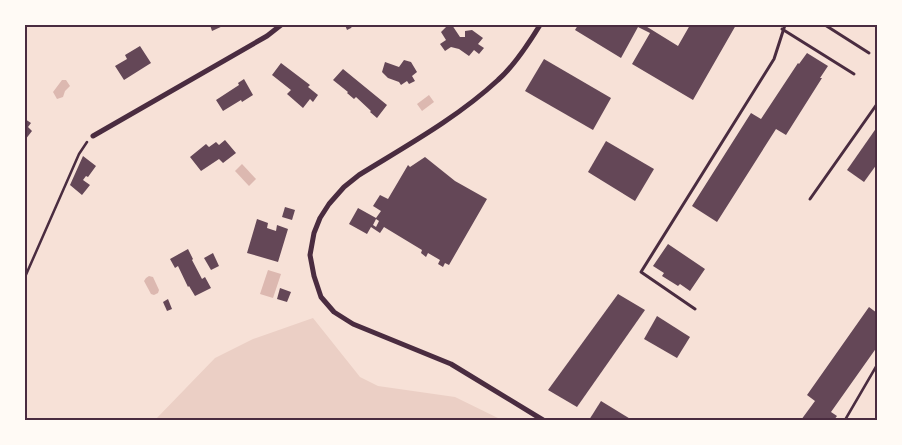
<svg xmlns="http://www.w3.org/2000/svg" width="902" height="445" font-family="Ubuntu,sans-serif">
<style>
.green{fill:#ebcfc5}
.water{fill:#dcb8b0}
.building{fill:#644757;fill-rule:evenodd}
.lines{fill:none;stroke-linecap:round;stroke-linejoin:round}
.path{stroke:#4a2c40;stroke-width:2.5}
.service{stroke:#4a2c40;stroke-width:3}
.minor{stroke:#4a2c40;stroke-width:5}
.neatline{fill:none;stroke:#4a2c40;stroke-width:2}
</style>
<rect width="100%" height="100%" fill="#f7e1d7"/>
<path class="green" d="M313,318L360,377L378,386L455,397L502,420H155L215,358L253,339Z"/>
<g class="water">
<path d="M62,80H66L70,86L65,91L63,97L57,99L53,92Z"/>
<path d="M429,95L434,102L422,111L417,104Z"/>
<path d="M242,164L256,179L249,186L235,171Z"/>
<path d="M268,270L281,274L273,298L260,294Z"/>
<path d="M149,276L153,277L159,290L158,293L154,295L151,294L144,281L146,278Z"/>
</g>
<g class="building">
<path d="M210,25H225L212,31Z"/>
<path d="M345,25H353L351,28L347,30Z"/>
<path d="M448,25H452L460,37H465V31L472,30L483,38L478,44L484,48L479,54L474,50L469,56L459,49L451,47L445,51L440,44L446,40L441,32Z"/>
<path d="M578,25H644L678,46L690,25H736L693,100L632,64L650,33L638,27L621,58L575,30Z"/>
<path d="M140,46L151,63L124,80L115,66L127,59L125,55Z"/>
<path d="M807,53L828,66L820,78H822L786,135L776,129L717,222L692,206L751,113L761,119L798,63L799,64Z"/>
<path d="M544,59L611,98L593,130L525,91Z"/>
<path d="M404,60L411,62L417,72L412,76L415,81L409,84L407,81L401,85L399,82L388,78L382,72L385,62L399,67Z"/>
<path d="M281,63L310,85L308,87L318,95L313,102L310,99L303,108L287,94L291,90L272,75Z"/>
<path d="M343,69L387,105L377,118L370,112L371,111L356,97L354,99L347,93L348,92L333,80Z"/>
<path d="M244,79L253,95L242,102L241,100L223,111L216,100L239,85L238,83Z"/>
<path d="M25,119L31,123L28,127L32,131L25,140Z"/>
<path d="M877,127V164L864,182L847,170Z"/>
<path d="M225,140L236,153L223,163L219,159L201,171L190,157L206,144L209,147L216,142L219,145Z"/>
<path d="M606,141L654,169L635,201L588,172Z"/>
<path d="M83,156L96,166L88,177L86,176L83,180L90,185L82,195L70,185Z"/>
<path d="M425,157L455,181L487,199L449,265L445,263L443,267L438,264L440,260L428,253L426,257L421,253L422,250L384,227L380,233L371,227L367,234L349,224L358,208L376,218L381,211L373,206L380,195L388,199L408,165L410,167ZM376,219L379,221L376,227L373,225Z"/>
<path d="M285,207L295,210L292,220L282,217Z"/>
<path d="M257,219L268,223L267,228L276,231L277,225L288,229L278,262L247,253Z"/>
<path d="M668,244L705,269L690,291L680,284L678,286L662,276L664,273L653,266Z"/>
<path d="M188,249L193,259L192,260L202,279L205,277L211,288L195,296L189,286L188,287L178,266L175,268L170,259Z"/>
<path d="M213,253L219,266L211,270L204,258Z"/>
<path d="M280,288L291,292L287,302L277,299Z"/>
<path d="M618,294L645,310L577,407L548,390Z"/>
<path d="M168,299L172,309L167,311L163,302Z"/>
<path d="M869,307L877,313V347L831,412L837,416L834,420H801L815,401L807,395Z"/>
<path d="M657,316L690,337L677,358L644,339Z"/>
<path d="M601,401L632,420H589Z"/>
</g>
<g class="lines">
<g class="path">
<path d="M25,277L79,154L87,142"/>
<path d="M845,420L877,365"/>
</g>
<g class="service">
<path d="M825,25L869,53"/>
<path d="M782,29L854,74"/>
<path d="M810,199L877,104"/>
<path d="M695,309L641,272L774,59L785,25"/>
</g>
<g class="minor">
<path d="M540,25C529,43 514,66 498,80C457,118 406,146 359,175L344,187L329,204L320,218L314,233L310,255L314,276L321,297L334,312L353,324L451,364L543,420"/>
<path d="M93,136L267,36L281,25"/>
</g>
</g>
<rect width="902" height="445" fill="none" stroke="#fffaf5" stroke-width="52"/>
<rect x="26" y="26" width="850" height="393" class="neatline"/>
</svg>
